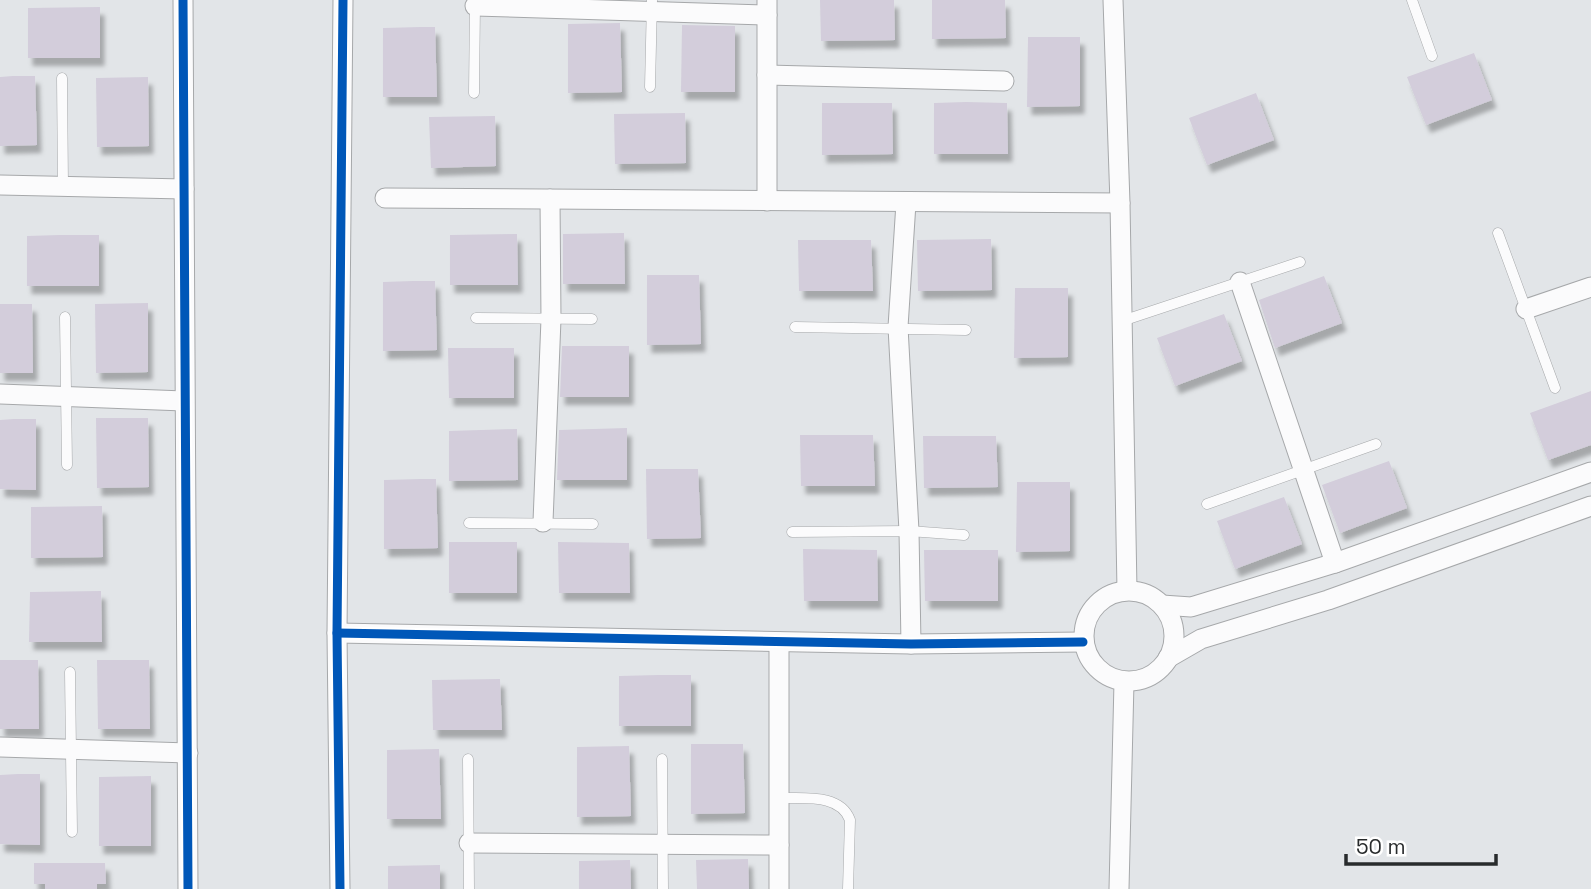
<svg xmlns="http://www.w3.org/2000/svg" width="1591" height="889" font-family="'Space Grotesk',sans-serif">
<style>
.building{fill:#d3cddb;filter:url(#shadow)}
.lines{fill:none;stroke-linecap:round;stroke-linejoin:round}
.lane-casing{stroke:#a6a8aa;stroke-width:11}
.street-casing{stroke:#a6a8aa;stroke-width:21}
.lane{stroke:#fbfbfc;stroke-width:10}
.street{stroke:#fbfbfc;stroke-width:19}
.cycleway-casing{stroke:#fff;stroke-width:13}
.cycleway{stroke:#0057b8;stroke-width:9}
</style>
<defs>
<filter id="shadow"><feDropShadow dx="4.5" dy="8" stdDeviation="2" flood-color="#0004"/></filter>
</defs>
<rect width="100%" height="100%" fill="#e2e5e8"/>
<g class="building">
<path d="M820,0H894L895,40L821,41Z"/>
<path d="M932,0H1005L1006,38L932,39Z"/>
<path d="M100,7V58H28V8Z"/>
<path d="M620,23L622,92L568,93V24Z"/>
<path d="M682,25L735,26V92H681Z"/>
<path d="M421,27H435L437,97H383V28Z"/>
<path d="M1028,37H1080V106L1027,107Z"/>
<path d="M1474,53L1492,100L1426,125L1407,77Z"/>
<path d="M13,76H35L37,145L0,146V77Z"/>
<path d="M148,77L149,146L97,147L96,78Z"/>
<path d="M1256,93L1274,140L1207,165L1189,118Z"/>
<path d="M966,102L1007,103L1008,154H934V103Z"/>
<path d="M822,103H892L893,154L822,155Z"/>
<path d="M685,113L686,163L615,164L614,114Z"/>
<path d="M495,116L496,166L431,168L429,117Z"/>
<path d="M624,233L625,284H563V234Z"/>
<path d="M517,234L518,285H450V235Z"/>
<path d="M60,235H99V286H27V236Z"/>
<path d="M991,239L992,290L918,291L917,240Z"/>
<path d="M798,240H871L873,291H799Z"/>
<path d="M647,275H699L701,344L647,345Z"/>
<path d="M1324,276L1342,323L1275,348L1259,300Z"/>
<path d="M413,281H435L437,350L383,351V282Z"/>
<path d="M1015,288H1068V357L1014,358Z"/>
<path d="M148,303V372L96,373L95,304Z"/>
<path d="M0,304H32L33,373H0Z"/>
<path d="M1224,314L1242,361L1175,386L1157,338Z"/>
<path d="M562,346H629V397H560Z"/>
<path d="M448,348H514V398H449Z"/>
<path d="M1591,391V445L1548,460L1530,413Z"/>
<path d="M96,418H148L149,487L97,488Z"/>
<path d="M14,419H36V490L0,489V420Z"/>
<path d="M627,428V480H557L559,430Z"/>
<path d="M517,429L518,480L449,481V431Z"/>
<path d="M800,435H873L875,486H801Z"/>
<path d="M923,436H996L998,487L924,488Z"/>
<path d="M1389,461L1407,508L1340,533L1322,485Z"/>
<path d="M646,469H698L701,538L647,539Z"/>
<path d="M421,479H436L438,548L384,549V480Z"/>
<path d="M1017,482H1070V551L1016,552Z"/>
<path d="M1284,497L1302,544L1235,569L1217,521Z"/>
<path d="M102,506L103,557L31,558V507Z"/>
<rect x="449" y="542" width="68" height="51"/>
<path d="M558,542L629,543L630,593H559Z"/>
<path d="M803,549L877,550L878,601H804Z"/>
<path d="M924,550H998V601H925Z"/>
<path d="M101,591L102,642H29L30,592Z"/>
<path d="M0,660H38L39,729H0Z"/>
<path d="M97,660H149L150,729H98Z"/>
<path d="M659,675H691V726H619V676Z"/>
<path d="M500,679L502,730H433L432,680Z"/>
<path d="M691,744H743L745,813L691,814Z"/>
<path d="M629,746L631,816L577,817V747Z"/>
<path d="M439,749L441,819H387V750Z"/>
<path d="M18,774H40V845L0,844V775Z"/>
<path d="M151,776V846H99V777Z"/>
<path d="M748,859L749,889H697L696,860Z"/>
<path d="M630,860L631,889H579V861Z"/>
<path d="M34,863H105L106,884H97V889H45V884H34Z"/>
<path d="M440,865V889H388V866Z"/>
</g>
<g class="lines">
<defs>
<g id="lane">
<path d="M1412,0L1432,56"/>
<path d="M62,78L63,186"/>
<path d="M650,87L652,0"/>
<path d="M474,93L475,4"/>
<path d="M1498,233L1555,388"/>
<path d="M65,317L67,465"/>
<path d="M476,318L592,319"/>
<path d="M1122,321L1300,262"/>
<path d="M795,327L966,330"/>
<path d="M1207,504L1376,444"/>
<path d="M469,523L593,524"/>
<path d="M792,532L909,531L964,535"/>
<path d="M70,672L72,832"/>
<path d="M468,759L469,889"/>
<path d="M662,759L663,889"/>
<path d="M779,798C803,799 840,793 850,820L848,889"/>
</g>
<g id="street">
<path d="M183,0L188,889"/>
<path d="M1113,0L1120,203L1127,590"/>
<path d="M475,6L767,15"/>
<path d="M767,75L1004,81"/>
<path d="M0,185L184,189"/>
<path d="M385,198L1120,203"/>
<path d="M767,201V0"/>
<path d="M906,203L898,327L909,531L911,644"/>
<path d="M1240,282L1335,563"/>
<path d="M1526,309L1591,287"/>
<path d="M0,394L184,401"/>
<path d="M543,522L551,319L550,199"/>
<circle cx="1129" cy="636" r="45"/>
<path d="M1162,605L1191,607L1335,563L1591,472"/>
<path d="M337,633L911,644L1083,642"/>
<path d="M779,642V889"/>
<path d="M1168,658L1201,639L1328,600L1591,506"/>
<path d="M0,747L188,753"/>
<path d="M469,843L779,845"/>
<path d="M340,889L337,633L343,0"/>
<path d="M1119,889L1124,682"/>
</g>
</defs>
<use href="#lane" class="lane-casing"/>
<use href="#street" class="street-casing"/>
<use href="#lane" class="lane"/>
<use href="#street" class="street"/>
<defs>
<g id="cycleway">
<path d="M183,0L188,889"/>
<path d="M337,633L911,644L1083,642"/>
<path d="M340,889L337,633L343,0"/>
</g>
</defs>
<use href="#cycleway" class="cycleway-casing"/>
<use href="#cycleway" class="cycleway"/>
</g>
<path d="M1346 854v10h150v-10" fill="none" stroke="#282b2c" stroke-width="3.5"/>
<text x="1356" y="854" font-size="21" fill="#282b2c" stroke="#ffffff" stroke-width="5" paint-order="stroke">50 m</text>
</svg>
